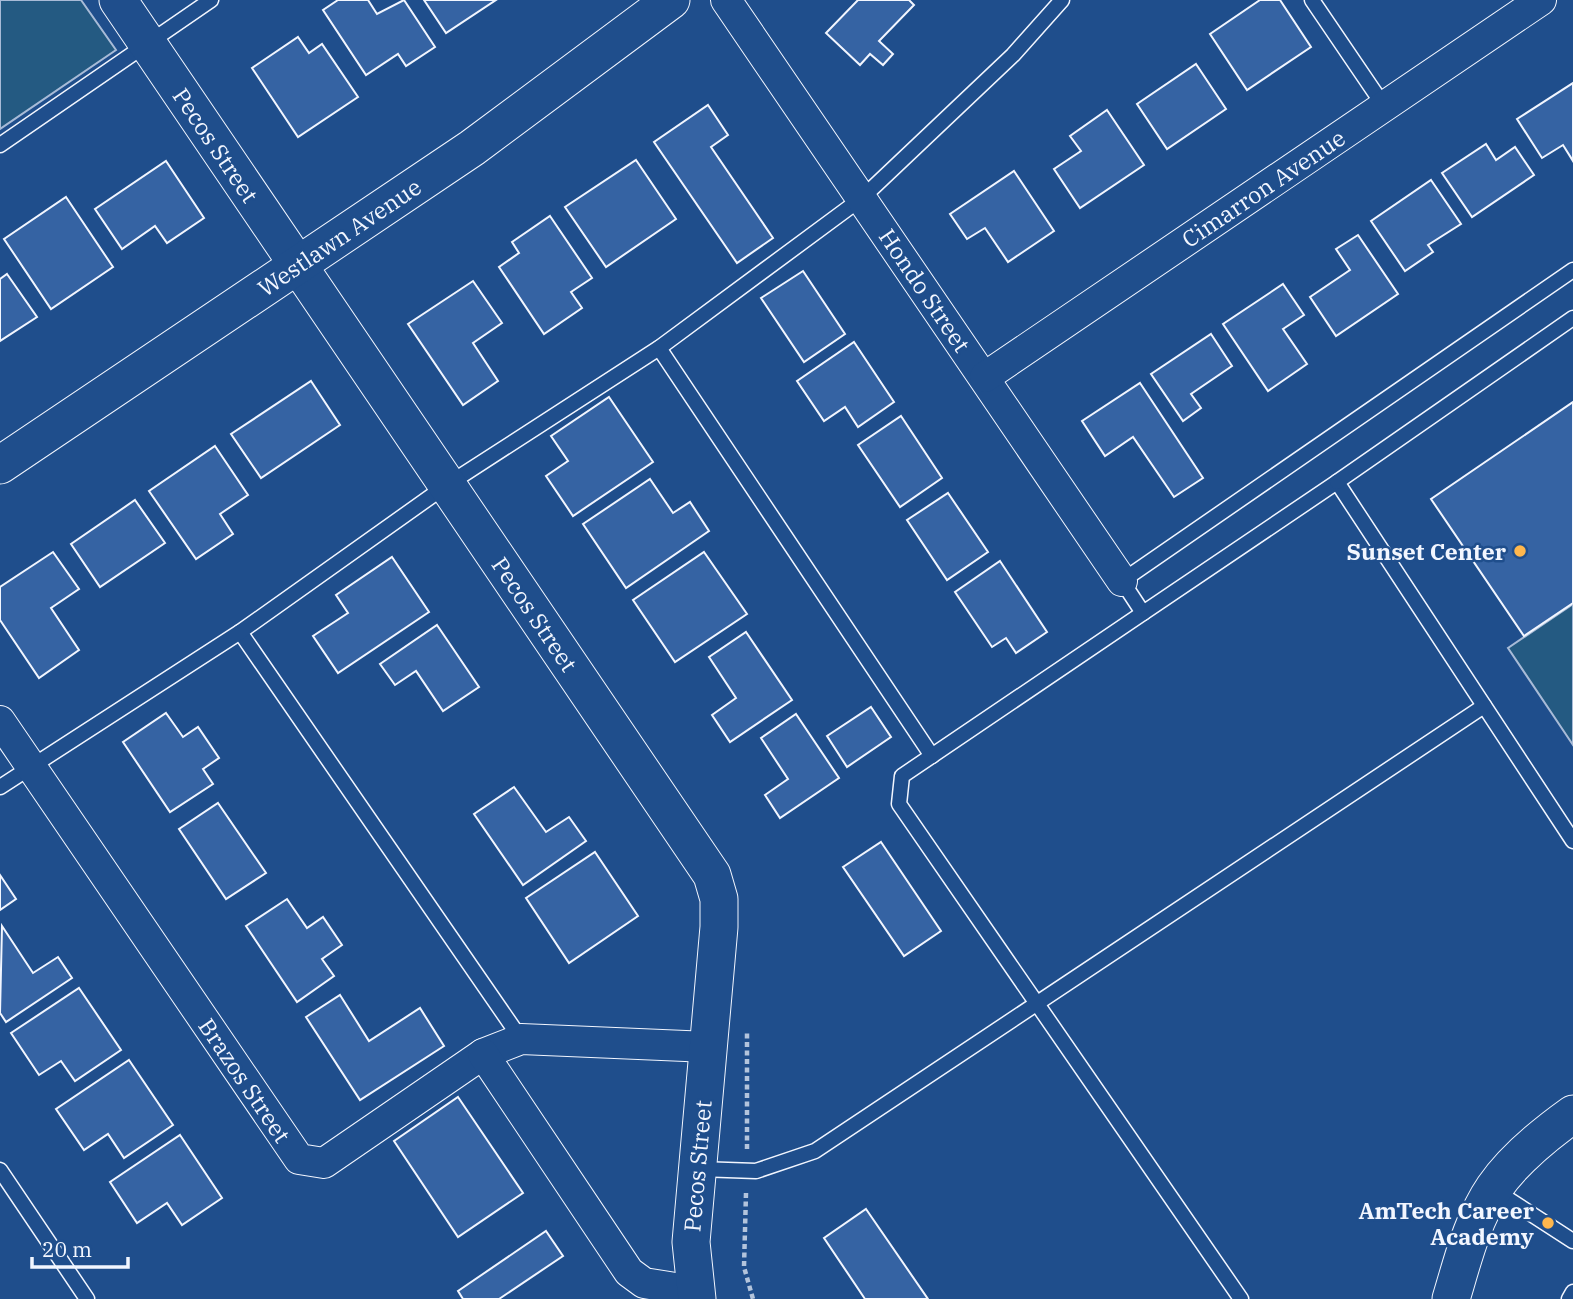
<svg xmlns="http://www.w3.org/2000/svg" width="1573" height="1299" font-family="'IBM Plex Serif',serif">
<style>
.green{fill:#245a82;stroke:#a8bbd7;stroke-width:2}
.building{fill:#3563a3;stroke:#f2f6ff;stroke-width:2}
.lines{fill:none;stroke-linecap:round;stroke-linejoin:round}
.service-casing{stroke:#f2f6ff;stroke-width:17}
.minor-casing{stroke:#f2f6ff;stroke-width:32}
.tertiary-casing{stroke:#f2f6ff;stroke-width:39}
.path{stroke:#b3c4dc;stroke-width:4.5;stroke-dasharray:5 3.5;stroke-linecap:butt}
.service{stroke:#1f4e8c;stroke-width:14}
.minor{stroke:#1f4e8c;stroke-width:30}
.tertiary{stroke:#1f4e8c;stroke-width:37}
.poi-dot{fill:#ffb74d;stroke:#1f4e8c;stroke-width:2.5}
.labels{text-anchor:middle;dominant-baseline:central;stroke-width:5;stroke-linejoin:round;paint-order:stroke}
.street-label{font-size:23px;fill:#f2f6ff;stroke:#1f4e8c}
.poi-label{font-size:23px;font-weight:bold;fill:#f2f6ff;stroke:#1f4e8c;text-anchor:end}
</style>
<rect width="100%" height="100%" fill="#1f4e8c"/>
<g class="green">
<path d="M0,0H81L116,50L0,129Z"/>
<path d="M1573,604V745L1508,648Z"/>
</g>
<g class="building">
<path d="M338,0H368L377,14L404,0L435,47L406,66L398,54L366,75L323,10Z"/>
<path d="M424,0H496L446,33Z"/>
<path d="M858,0H909L914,5L879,41L893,54L883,65L870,54L860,65L826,33Z"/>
<path d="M1260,0H1280L1311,47L1247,90L1210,34Z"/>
<path d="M298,37L309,53L322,44L358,97L298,137L252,68Z"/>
<path d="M1196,64L1226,109L1167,149L1137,104Z"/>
<path d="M1573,83V161L1563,145L1542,158L1517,119Z"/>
<path d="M708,105L728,135L711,147L773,238L737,263L654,142Z"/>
<path d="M1107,110L1144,165L1080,208L1054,169L1081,151L1070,136Z"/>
<path d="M1486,144L1496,160L1515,147L1534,175L1472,217L1442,173Z"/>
<path d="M636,160L676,219L606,267L565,207Z"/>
<path d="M166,161L204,218L167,243L155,226L122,249L95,209Z"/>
<path d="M1014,171L1054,231L1008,262L985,228L967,239L950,214Z"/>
<path d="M1431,180L1461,224L1428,245L1433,252L1405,271L1371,221Z"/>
<path d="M66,197L113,267L51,309L4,239Z"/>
<path d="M550,216L592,278L571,292L582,308L544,334L499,267L519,253L512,242Z"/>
<path d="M1358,235L1398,294L1336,336L1310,297L1350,270L1336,249Z"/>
<path d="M803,271L845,334L804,362L761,298Z"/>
<path d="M7,274L37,317L0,341V279Z"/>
<path d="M473,281L502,323L473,343L498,381L463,405L408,324Z"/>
<path d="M1283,284L1304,315L1283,329L1307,364L1268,391L1223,324Z"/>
<path d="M1211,334L1232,366L1191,394L1201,408L1183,421L1151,374Z"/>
<path d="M854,342L894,402L858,427L845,407L824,421L797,381Z"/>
<path d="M311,381L340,425L261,478L231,434Z"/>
<path d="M1140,383L1203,478L1174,497L1133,437L1105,456L1082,421Z"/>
<path d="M609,397L653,462L573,516L546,476L568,461L551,436Z"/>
<path d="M1573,402V603L1524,636L1431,499Z"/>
<path d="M901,416L942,478L900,507L858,445Z"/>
<path d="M215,446L248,495L220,514L233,534L196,559L149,491Z"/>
<path d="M650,479L673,513L690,502L709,531L626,588L583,524Z"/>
<path d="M948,493L988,552L947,580L907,520Z"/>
<path d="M135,500L165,543L100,587L71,544Z"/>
<path d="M53,552L79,589L51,608L79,650L39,678L0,620V587Z"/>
<path d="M704,552L747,614L675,662L633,600Z"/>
<path d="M392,557L429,612L338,673L313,636L348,613L336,595Z"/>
<path d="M1000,561L1047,632L1016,653L1006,638L992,647L955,592Z"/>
<path d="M437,625L479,687L443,711L416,671L395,685L380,664Z"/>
<path d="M746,632L792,700L730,742L712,715L736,698L709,657Z"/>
<path d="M871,707L891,737L847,767L827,736Z"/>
<path d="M166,713L183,737L198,727L219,758L203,769L213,784L170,812L123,742Z"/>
<path d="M796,714L839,778L780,818L765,795L788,779L761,738Z"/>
<path d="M514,787L546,832L569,817L586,841L523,885L474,814Z"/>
<path d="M218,803L266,873L226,899L179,829Z"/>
<path d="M881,842L941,931L904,956L843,867Z"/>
<path d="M595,852L638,916L569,963L526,898Z"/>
<path d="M0,875L16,899L0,910Z"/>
<path d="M287,899L307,928L323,917L342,945L322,959L334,976L297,1002L246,926Z"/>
<path d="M2,926L33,973L58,957L72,978L6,1022L0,1013Z"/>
<path d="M79,988L121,1050L75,1081L61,1061L39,1075L11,1033Z"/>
<path d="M340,995L369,1041L420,1008L444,1046L360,1100L306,1017Z"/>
<path d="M129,1060L173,1125L124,1158L108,1134L84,1150L56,1109Z"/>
<path d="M458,1097L523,1193L458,1237L394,1141Z"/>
<path d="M180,1135L222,1198L182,1225L167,1203L137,1223L110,1182Z"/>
<path d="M866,1209L928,1299H865L824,1238Z"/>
<path d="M546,1231L563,1256L499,1299H463L458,1291Z"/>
</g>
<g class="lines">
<defs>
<g id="service">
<path d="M1312,0L1384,106"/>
<path d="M0,145L211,0"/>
<path d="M1573,270L1122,581L1143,613L1337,482L1573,841"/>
<path d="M659,348L932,756"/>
<path d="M1337,482L1573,318"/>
<path d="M1143,613L902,776L899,804L1241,1299"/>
<path d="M240,632L521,1039"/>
<path d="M0,787L240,632L447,485L659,348L862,198L1013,55L1062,0"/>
<path d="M699,1169L756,1171L815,1151L1484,706"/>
<path d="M0,1170L87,1299"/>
<path d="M1494,1190L1573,1241"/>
<path d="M1569,1299L1573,1292"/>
</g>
<g id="minor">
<path d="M726,0L1122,581"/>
<path d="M985,377L1541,0"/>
<path d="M0,721L299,1159L324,1163L483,1054L521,1039L709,1047"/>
<path d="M483,1054L629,1272L644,1283L694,1291"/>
</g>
<g id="tertiary">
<path d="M118,0L712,875L719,899V927L691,1242L697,1299"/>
<path d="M0,465L472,148L671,0"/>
<path d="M1451,1299C1462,1263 1472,1220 1494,1188C1514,1159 1545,1134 1573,1114"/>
</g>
</defs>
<use href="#service" class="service-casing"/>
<use href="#minor" class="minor-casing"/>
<use href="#tertiary" class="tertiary-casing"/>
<g class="path">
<path d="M747,1149V1032"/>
<path d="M746,1193L744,1267L753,1299"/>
</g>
<use href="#service" class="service"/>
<use href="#minor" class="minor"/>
<use href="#tertiary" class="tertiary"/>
</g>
<g class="poi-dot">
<circle cx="1520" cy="551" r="7"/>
<circle cx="1548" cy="1223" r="7"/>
</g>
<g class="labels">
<g class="street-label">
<text transform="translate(216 145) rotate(56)">Pecos Street</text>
<text transform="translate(1263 188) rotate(-34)">Cimarron Avenue</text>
<text transform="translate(339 237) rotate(-34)">Westlawn Avenue</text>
<text transform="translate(925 290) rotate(56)">Hondo Street</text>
<text transform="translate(535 614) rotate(56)">Pecos Street</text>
<text transform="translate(245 1080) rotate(56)">Brazos Street</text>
<text transform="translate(697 1166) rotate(-85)">Pecos Street</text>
</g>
<g class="poi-label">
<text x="1506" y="551">Sunset Center</text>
<text x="1534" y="1210">AmTech Career<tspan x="1534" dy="26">Academy</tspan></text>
</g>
</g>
<path d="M32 1257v10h96v-10" fill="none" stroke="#f2f6ff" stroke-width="3.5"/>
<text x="42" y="1257" font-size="21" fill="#f2f6ff" stroke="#1f4e8c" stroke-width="5" paint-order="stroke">20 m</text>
</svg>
